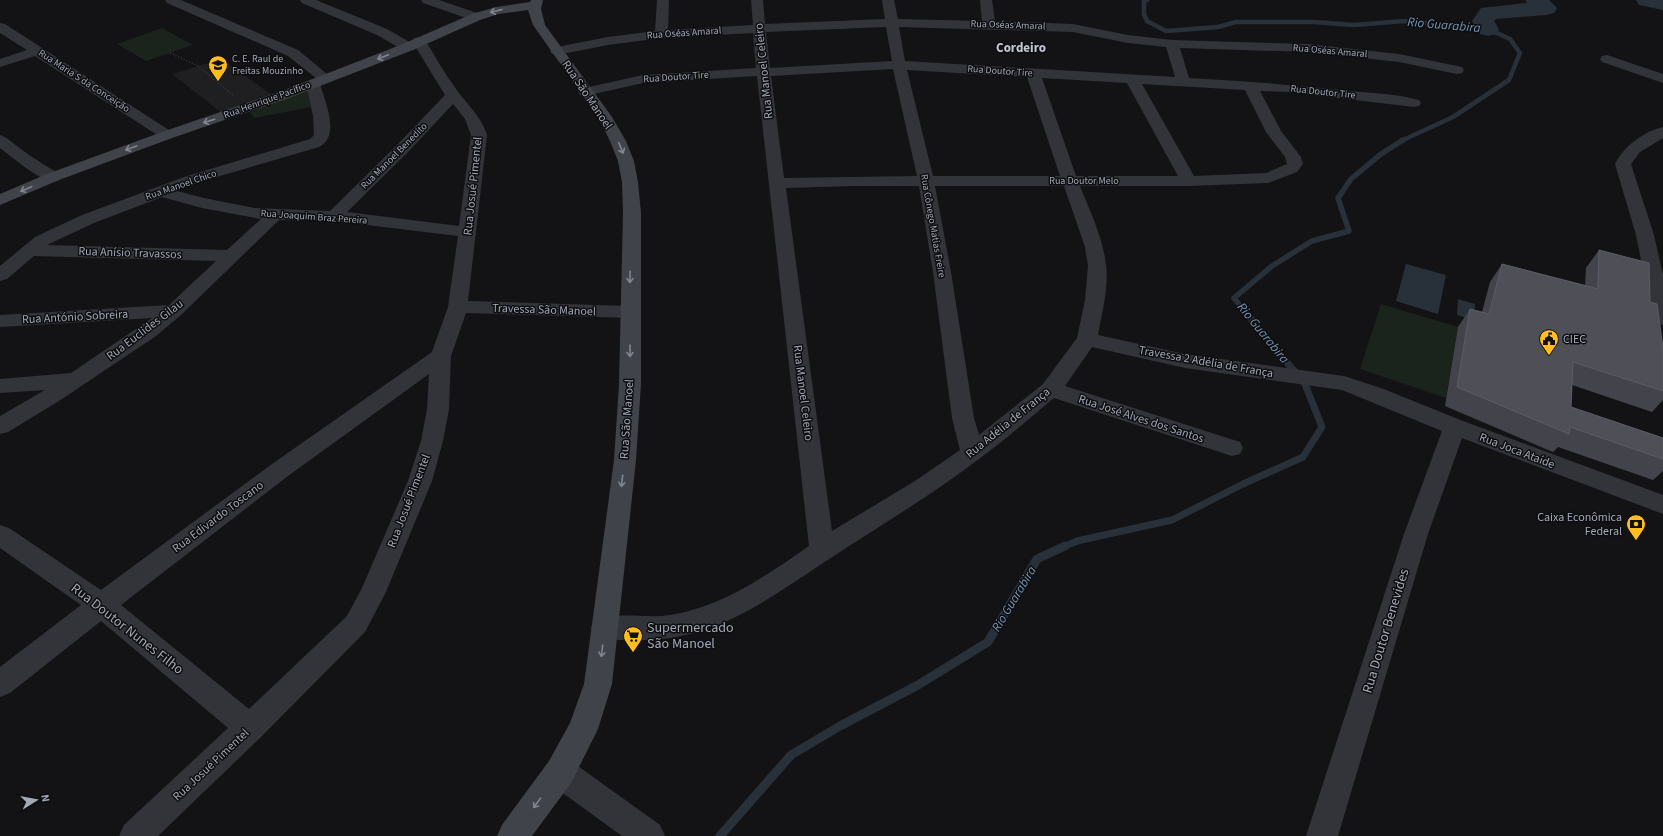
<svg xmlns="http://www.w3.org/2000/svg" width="1663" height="836" font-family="'Source Sans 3',sans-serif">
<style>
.built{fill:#1f1f22}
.green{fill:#1a231c}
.water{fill:#283139}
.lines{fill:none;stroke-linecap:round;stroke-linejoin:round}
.stream-far3{stroke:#283139;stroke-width:4.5}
.stream-far2{stroke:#283139;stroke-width:5.5}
.stream-far1{stroke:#283139;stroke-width:7}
.stream{stroke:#283139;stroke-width:9}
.river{fill:#283139;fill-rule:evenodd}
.path{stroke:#393b41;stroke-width:1.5;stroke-dasharray:1 2;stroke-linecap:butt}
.minor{fill:#33343a;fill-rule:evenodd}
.secondary{fill:#41434a;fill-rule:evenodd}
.wall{fill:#43444b}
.building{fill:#4e4f57;stroke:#5b5d66}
.oneway{stroke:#818591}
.labels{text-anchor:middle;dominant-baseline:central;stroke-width:3;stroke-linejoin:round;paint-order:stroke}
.far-street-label{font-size:10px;fill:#a3a8b7;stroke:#0e0e10}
.far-poi-label{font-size:10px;fill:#a3a8b7;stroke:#0e0e10;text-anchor:start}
.street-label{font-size:12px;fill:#a3a8b7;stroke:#0e0e10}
.poi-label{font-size:12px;fill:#a3a8b7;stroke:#0e0e10;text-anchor:start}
.water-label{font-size:13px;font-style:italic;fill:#7695b5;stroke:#0e0e10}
.far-district-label{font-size:13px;font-weight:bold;fill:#c4c7d2;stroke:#0e0e10}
.near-poi-label{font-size:14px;fill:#a3a8b7;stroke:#0e0e10;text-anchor:start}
.near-street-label{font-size:14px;fill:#a3a8b7;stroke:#0e0e10}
</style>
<rect width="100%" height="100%" fill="#131315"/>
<path class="built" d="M222,59L265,90L274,96L223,114L172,74Z"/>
<g class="green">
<path d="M162,28L193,45L146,61L117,44Z"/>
<path d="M307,89L311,107L254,118L250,112Z"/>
<path d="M1381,304L1458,327L1446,398L1360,369Z"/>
</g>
<g class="water">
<path d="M1406,264L1446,275L1438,314L1396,301Z"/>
<path d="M1458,299L1475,304L1474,320L1457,315Z"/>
</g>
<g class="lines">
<path class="stream-far3" d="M1147,0L1144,1V14L1147,21L1166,31L1218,27L1236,22H1314L1354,25L1404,21L1488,29L1510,39L1520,53L1509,80L1453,117L1401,141"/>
<path class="stream-far2" d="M1252,320L1234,298L1272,266L1312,241L1349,231L1338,198L1351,179L1381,154L1403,140"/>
<path class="stream-far1" d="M1063,547L1077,541L1172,520L1243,484L1303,457L1322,427L1305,384L1251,319"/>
<path class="stream" d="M720,836L791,755L840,726L918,685L988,642L1037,559L1065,546"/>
<g class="river">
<path d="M1525,0H1549L1557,8L1554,13L1546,15L1496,19L1494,21L1499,29L1496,34L1488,36L1480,34L1472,21L1481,8L1527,3Z"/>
<path d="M1636,0H1663V10L1639,5Z"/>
</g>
<path class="path" d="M170,53L198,66L234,96"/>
<g class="minor">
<path d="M165,0H181L298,50L333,79L331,82L326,83L321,82L288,56L167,3Z"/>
<path d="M300,0H316L387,29L413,44L415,47L413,50H403L377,35L302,3Z"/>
<path d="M421,0H439L480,14L482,17L480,20H472L423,3Z"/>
<path d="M657,0H669L668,30L753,25L751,0H763L765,24L885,19L882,0H894L898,19L982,21L980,0H992L995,21L1073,24L1128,35L1172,40L1308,44L1399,54L1462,67L1464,70L1462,73L1457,74L1399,62L1308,52L1180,48L1189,78C1243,81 1296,85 1350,91C1373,93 1397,94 1419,100L1421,103L1419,106L1414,107L1288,92L1260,91L1281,131L1301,157L1303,164L1297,172L1268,183L1189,186H1080C1090,211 1103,238 1106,265C1109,288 1102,312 1098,335L1185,354L1344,376L1381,388L1463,421L1663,495V514L1462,438L1428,534L1338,836H1306L1404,534L1442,431L1342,390L1185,368L1092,347L1065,386L1240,442L1243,448L1240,454L1232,456L1054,398C1030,418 1005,440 979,459C936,492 889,520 843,550C776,592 721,642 636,640C622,640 608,641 594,636L591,628L594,620C618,611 646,619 670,615C722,607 767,575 809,546L757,76L643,83L585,96L580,95L578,92L580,89L643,75L756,68L753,33L661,38L608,45L557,55L552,54L550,51L552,48L557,47L608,37L655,31ZM886,27L892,61L770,68L766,32ZM899,27L1073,32L1128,43L1166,47L1175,77L905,61ZM893,69L917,176L784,178L771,76ZM907,70L1027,77L1060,176H933ZM1042,78L1127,83L1178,176H1076ZM1142,84L1245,90L1266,132L1285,157L1287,164L1266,173L1194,176ZM854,186H919L933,272L952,418L960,450L915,481L832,531L786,188ZM935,186H1064L1085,247L1088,266L1085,300L1077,338L1043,384L979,435L974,418L951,272Z"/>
<path d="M0,23L5,24L172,132L175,135L172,138L167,140L162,138L35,56L0,67V59L27,50L0,33Z"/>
<path d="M419,37L424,38C434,54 443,71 454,86C465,103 481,115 487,135L468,301L630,306L637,308L640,312L637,316L630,318L466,313L451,356L449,409L443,441L432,481L386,592L365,632L260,738L158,836H119L124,825L228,728L101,621L10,693L0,697V667L81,605L0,548V525L9,528L101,590L272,464L432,352L448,307L458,236L334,221L279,220L181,315L156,336L59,401L8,432L0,434V416L45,390L0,393V379L71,373L152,318L0,327V315L169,305L216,261L34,256L7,279L0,281V266L35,237L82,215L184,177L310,139L314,135L313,116L306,84L308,81L313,80L318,81L320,84C325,102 341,136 319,147L196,183L177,191L204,198L254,208L330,211L397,145L445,95L412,41L414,38ZM453,104L465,119L471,135L459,226L347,212L409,151ZM162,197L202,208L261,219L227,250L47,245L94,223ZM429,374L427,409L421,441L408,481L362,588L347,616L249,709L121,605L288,476Z"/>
<path d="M1607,55L1663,74V83L1602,62L1600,59L1602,56Z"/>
<path d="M1663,127V138L1640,152L1631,164L1654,235L1663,275V325L1656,323L1653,319L1636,235L1615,164C1624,146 1643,132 1663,127Z"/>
<path d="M0,135L5,137L29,155L59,174L61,177L59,180C58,181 53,182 53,182C42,182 9,155 0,148Z"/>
<path d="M560,757L571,761L660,825L665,836H622L549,783L545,772L549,761Z"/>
</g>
<path class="secondary" d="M531,0H543L541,9L545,25L612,117L626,141L634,161L638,182L641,213V384L636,460L612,684L598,729L571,783L532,836H497L502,825L549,761L570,723L584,684L614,460L619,384L623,213L622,182L618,161L610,141L598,117L533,25L528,10L498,14L480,20L413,50L289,98L172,138L59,180L0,205V194L47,174L162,132L279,92L403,44L472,14L496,7L530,2Z"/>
</g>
<path class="wall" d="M1599,250L1650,302L1663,348V400L1652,412L1572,385L1571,407L1663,438V471L1653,480L1558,447L1553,452L1445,406L1458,327L1470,309L1482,312L1490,282L1502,264L1585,285L1586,268Z"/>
<path class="building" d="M1599,250L1649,263L1650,302L1657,304L1663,348V391L1573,362L1571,407L1663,438V459L1570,427L1569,434L1457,387L1470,309L1489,314L1502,264L1598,289Z"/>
<defs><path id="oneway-shaft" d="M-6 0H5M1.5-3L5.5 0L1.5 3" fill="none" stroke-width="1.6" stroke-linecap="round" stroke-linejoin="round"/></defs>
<g class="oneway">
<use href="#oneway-shaft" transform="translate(496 11) rotate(166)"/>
<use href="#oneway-shaft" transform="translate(383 57) rotate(159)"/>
<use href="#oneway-shaft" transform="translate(209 121) rotate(162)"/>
<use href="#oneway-shaft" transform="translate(131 148) rotate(160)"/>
<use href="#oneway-shaft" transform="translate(621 148) rotate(67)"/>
<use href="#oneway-shaft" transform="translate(26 189) rotate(157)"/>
<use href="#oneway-shaft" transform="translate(630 277) rotate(91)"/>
<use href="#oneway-shaft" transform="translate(630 351) rotate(90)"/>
<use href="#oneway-shaft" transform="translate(622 481) rotate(97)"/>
<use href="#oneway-shaft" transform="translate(602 651) rotate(97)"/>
<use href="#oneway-shaft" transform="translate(537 803) rotate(126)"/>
</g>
<defs>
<symbol id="school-pin" viewBox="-11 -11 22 30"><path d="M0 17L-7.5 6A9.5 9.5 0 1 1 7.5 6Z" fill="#ffbd20" stroke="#0e0e10"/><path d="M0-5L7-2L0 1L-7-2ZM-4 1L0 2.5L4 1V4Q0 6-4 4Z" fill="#111"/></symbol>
<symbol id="civic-pin" viewBox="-11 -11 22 30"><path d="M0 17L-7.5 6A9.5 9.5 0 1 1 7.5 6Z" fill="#ffbd20" stroke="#0e0e10"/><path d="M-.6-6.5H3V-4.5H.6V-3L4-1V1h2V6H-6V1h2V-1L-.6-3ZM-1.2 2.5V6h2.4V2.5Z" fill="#111"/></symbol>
<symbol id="bank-pin" viewBox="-11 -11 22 30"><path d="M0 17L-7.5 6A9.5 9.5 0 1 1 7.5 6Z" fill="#ffbd20" stroke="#0e0e10"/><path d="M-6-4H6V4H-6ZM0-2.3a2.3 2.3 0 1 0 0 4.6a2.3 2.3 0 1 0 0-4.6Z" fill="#111"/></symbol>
<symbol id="supermarket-pin" viewBox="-11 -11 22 30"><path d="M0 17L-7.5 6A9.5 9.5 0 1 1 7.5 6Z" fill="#ffbd20" stroke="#0e0e10"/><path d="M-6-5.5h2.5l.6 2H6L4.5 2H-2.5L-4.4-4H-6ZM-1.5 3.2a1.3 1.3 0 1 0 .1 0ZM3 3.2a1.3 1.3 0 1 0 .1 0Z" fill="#111"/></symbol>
</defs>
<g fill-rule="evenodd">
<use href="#school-pin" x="207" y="54" width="22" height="30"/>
<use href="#civic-pin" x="1538" y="328" width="22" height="30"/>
<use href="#bank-pin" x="1625" y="513" width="22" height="30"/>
<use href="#supermarket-pin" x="622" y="625" width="22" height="30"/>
</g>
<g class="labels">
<g class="far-street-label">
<text transform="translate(1008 25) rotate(2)">Rua Oséas Amaral</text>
<text transform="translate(684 33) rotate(-4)">Rua Oséas Amaral</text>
<text transform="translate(1330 51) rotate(5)">Rua Oséas Amaral</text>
<text transform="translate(1000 71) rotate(4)">Rua Doutor Tire</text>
<text transform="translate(676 77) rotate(-4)">Rua Doutor Tire</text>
<text transform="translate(84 81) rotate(33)">Rua Maria S da Conceição</text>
<text transform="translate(1323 92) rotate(6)">Rua Doutor Tire</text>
<text transform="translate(267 100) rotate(-20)">Rua Henrique Pacífico</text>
<text transform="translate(394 156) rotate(-45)">Rua Manoel Benedito</text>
<text x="1084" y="181">Rua Doutor Melo</text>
<text transform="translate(181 185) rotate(-19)">Rua Manoel Chico</text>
<text transform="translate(314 217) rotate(4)">Rua Joaquim Braz Pereira</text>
<text transform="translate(933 226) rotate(80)">Rua Cônego Matias Freire</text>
</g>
<g class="far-poi-label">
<text x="232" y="59">C. E. Raul de<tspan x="232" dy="12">Freitas Mouzinho</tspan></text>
</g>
<g class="street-label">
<text transform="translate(764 71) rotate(-96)">Rua Manoel Celeiro</text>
<text transform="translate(587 95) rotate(56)">Rua São Manoel</text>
<text transform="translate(473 186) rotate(-84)">Rua Josué Pimentel</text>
<text transform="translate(130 253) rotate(2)">Rua Anísio Travassos</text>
<text transform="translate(544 310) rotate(2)">Travessa São Manoel</text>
<text transform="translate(75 317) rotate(-3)">Rua António Sobreira</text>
<text transform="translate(145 330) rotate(-37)">Rua Euclides Gilau</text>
<text transform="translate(1206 362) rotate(10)">Travessa 2 Adélia de França</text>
<text transform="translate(803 393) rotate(83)">Rua Manoel Celeiro</text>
<text transform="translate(627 419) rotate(-86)">Rua São Manoel</text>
<text transform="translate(1141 419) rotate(18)">Rua José Alves dos Santos</text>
<text transform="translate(1008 423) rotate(-39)">Rua Adélia de França</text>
<text transform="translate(1517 451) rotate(21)">Rua Joca Ataíde</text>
<text transform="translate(409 501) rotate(-69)">Rua Josué Pimentel</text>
<text transform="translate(218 517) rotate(-37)">Rua Edivardo Toscano</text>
<text transform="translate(211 765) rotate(-43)">Rua Josué Pimentel</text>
</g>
<g class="poi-label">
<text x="1563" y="339">CIEC</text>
<text x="1622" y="517" text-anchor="end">Caixa Econômica<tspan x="1622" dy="14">Federal</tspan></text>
</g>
<g class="water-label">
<text transform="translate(1444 25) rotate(5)">Rio Guarabira</text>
<text transform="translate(1263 333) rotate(51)">Rio Guarabira</text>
<text transform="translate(1014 599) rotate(-59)">Rio Guarabira</text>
</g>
<g class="far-district-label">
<text x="1021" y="48">Cordeiro</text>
</g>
<g class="near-poi-label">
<text x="647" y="628">Supermercado<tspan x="647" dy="16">São Manoel</tspan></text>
</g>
<g class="near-street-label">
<text transform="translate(127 629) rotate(38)">Rua Doutor Nunes Filho</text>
<text transform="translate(1386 631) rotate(-73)">Rua Doutor Benevides</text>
</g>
</g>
<g transform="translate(36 800) rotate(79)" stroke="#0e0e10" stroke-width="3" paint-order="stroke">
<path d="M0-3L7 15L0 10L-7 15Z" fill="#a3a8b7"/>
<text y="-6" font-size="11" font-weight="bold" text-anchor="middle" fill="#a3a8b7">N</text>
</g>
</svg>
